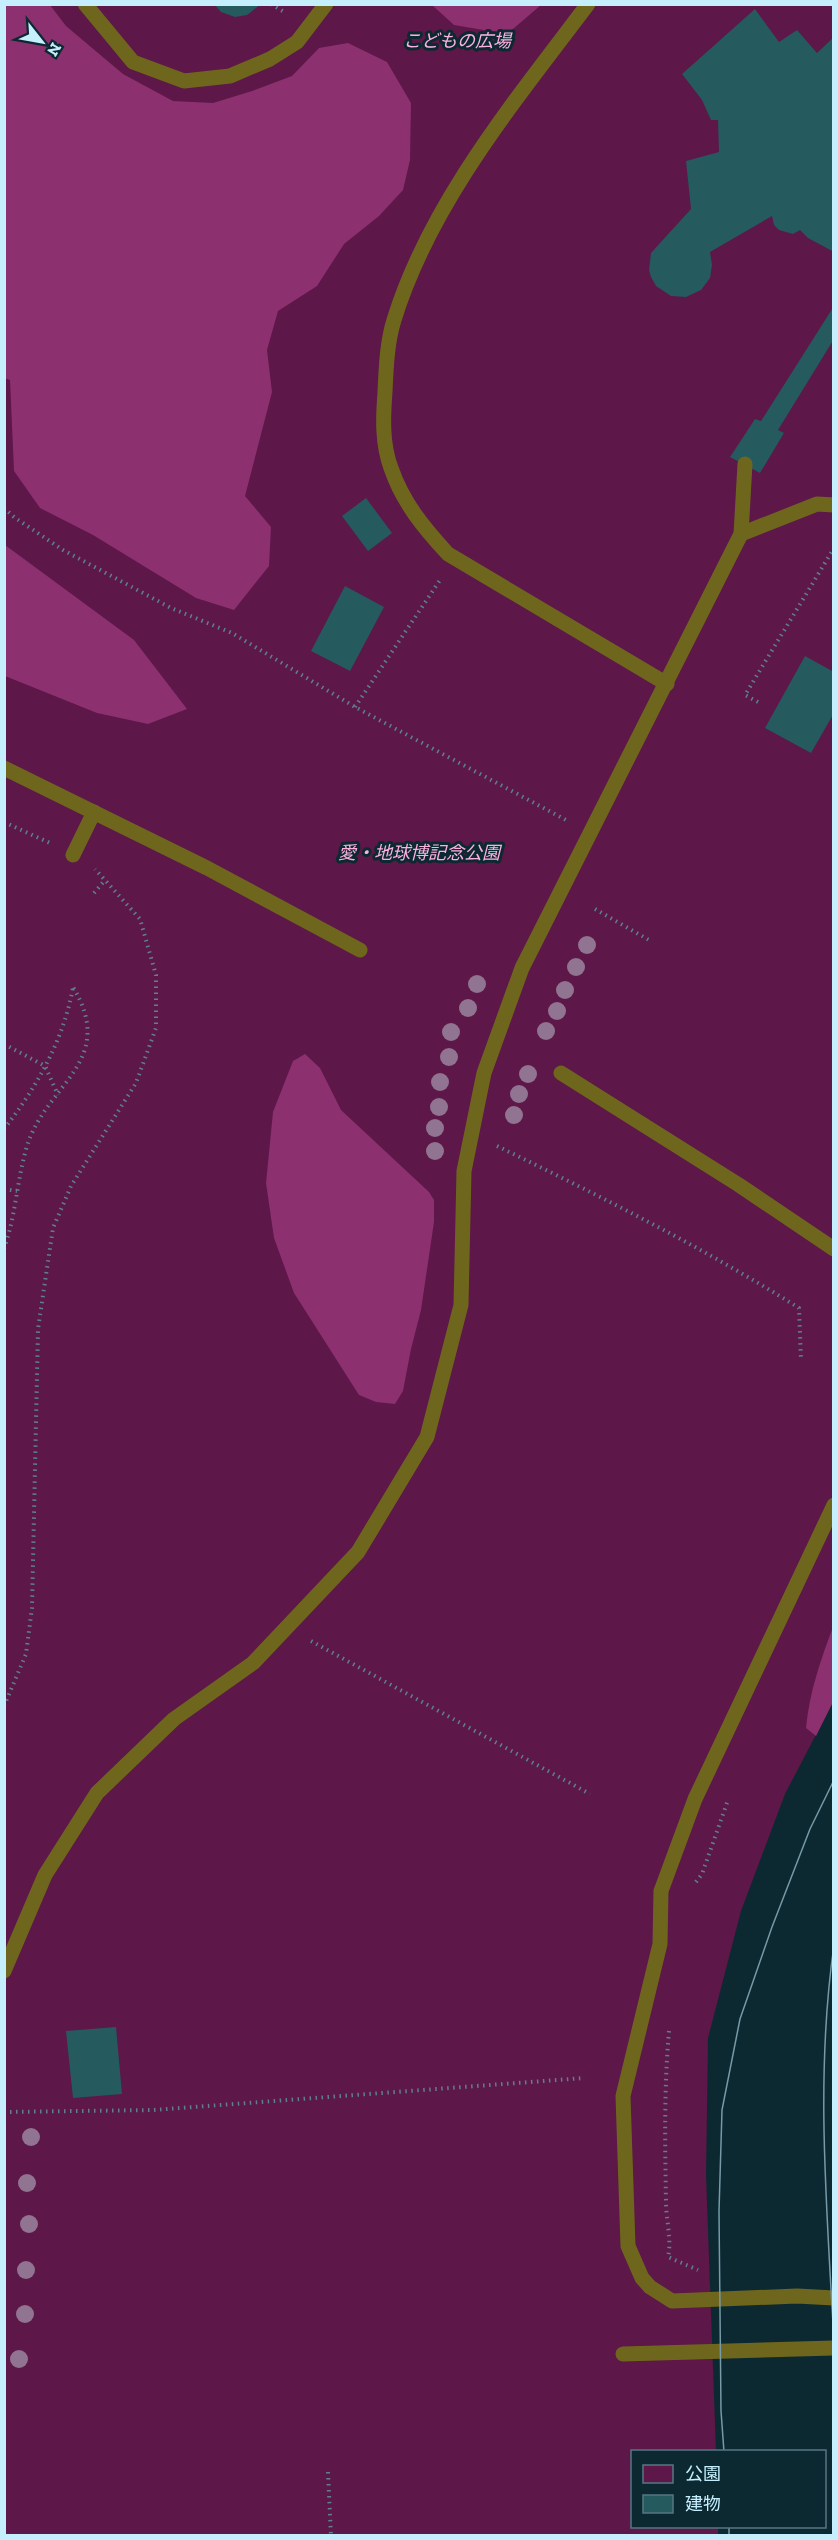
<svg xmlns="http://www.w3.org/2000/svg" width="838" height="2540" font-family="'Zilla Slab','Noto Sans JP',serif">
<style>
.green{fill:#5d1748}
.forest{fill:#8c3070}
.building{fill:#255a5e}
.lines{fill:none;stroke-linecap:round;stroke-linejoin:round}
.path{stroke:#5e818c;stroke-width:4;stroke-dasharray:1.5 4.5;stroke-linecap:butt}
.lane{stroke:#6f661d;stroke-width:15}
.tram{stroke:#769aa7;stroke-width:1.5}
.tree{fill:#907491}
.labels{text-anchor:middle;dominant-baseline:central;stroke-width:6;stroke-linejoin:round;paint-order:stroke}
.park-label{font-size:18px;font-style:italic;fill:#fcb1df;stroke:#0c2932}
</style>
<rect width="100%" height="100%" fill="#0c2932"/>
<path class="green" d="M5,5H833V1702L785,1794L741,1911L708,2038L706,2175L716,2451L632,2452V2526L718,2527V2535L5,2536Z"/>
<g class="forest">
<path d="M5,4L50,5L66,26L123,74L173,101L213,103L252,91L292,76L319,48L348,43L387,62L411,103L410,160L403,190L379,216L344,244L317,286L278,311L267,350L272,392L245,496L271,527L269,566L234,610L196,598L93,535L40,508L14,471L10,380L4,378Z"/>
<path d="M432,5H541L507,34L454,25Z"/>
<path d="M5,545L134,640L187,709L148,724L97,713L5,676Z"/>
<path d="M305,1054L320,1068L341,1110L429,1192L434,1200V1222L421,1310L411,1349L403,1391L395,1404L376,1402L359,1395L294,1293L274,1238L266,1183L273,1112L293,1061Z"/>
<path d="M833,1627V1702L816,1736L806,1728C809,1693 821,1659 833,1627Z"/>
</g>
<g class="building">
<path d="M214,4H261L247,15L235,17L221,12Z"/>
<path d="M755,9L779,42L797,30L817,53L834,37V252L808,238L800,230L793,234L779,230L774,225L772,216L710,252L712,265L710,278L701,290L686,297L671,296L656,286L651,277L649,270L651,253L691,209L686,161L719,152L718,120H711L702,100L682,74Z"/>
<path d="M834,306V339L778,430L784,433L760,473L730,457L755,419L761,421Z"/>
<path d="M366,498L392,533L368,551L342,516Z"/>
<path d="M345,586L384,607L350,671L311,651Z"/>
<path d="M805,656L834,672V713L811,753L765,728Z"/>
<path d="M116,2027L122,2094L73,2098L66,2031Z"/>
</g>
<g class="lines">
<g class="path">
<path d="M271,4L286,13"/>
<path d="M4,508L14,517L63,550L171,608L232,633L355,707L566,820"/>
<path d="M758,702L745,695L834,548"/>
<path d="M355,707L440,580"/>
<path d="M4,822L50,843"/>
<path d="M94,893L105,880"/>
<path d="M595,909L649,940"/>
<path d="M4,1044L45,1066L58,1095"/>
<path d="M4,1129C37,1087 64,1039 73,987"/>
<path d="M497,1146C600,1196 702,1247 799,1308L801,1361"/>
<path d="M4,1189L17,1191"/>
<path d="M4,1249C16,1215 17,1179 27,1146C46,1084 118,1062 73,987"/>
<path d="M311,1641L590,1794"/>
<path d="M4,1706L26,1654L32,1608L38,1329L53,1228L71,1186L136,1083L156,1028V975L140,919L95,869"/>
<path d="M696,1882L702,1874L728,1800"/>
<path d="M669,2031C664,2088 665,2144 666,2202C666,2220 672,2239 668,2257L698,2270"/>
<path d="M4,2112L153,2110L584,2078"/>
<path d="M328,2472L331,2536"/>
</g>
<g class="lane">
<path d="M85,4L133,62L184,81L230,76L270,59L297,42L326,4"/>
<path d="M588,4C515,101 430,203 394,320C387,342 386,369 385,392C383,418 382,444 391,468C403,503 424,528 448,554L667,684"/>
<path d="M741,534L817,504L834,505"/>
<path d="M4,768L207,868L360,950"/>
<path d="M73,855L94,812"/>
<path d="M561,1073L739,1185L834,1249"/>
<path d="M834,1505L695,1799L661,1891L660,1944L623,2096L628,2246L642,2278L650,2287L672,2301L797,2296L834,2298"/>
<path d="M4,1971L45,1875L97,1793L174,1719L253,1663L358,1552L427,1437L461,1305L464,1171L484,1073L522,968L741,534L745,464"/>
<path d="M623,2354L834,2348"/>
</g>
<g class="tram">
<path d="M834,1945C815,2076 827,2210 834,2342"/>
<path d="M724,2452L721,2411L719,2211L722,2110L740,2019L772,1927L810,1829L834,1780"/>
<path d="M729,2526V2536"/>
</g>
</g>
<g class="tree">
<circle cx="587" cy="945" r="9"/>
<circle cx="576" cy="967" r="9"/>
<circle cx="477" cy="984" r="9"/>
<circle cx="565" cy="990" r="9"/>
<circle cx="468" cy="1008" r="9"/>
<circle cx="557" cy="1011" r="9"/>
<circle cx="546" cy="1031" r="9"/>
<circle cx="451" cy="1032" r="9"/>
<circle cx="449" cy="1057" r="9"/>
<circle cx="528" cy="1074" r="9"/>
<circle cx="440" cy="1082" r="9"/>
<circle cx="519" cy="1094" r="9"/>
<circle cx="439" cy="1107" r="9"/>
<circle cx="514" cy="1115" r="9"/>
<circle cx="435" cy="1128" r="9"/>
<circle cx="435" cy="1151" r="9"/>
<circle cx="31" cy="2137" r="9"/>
<circle cx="27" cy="2183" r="9"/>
<circle cx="29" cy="2224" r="9"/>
<circle cx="26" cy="2270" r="9"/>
<circle cx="25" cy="2314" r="9"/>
<circle cx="19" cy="2359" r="9"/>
</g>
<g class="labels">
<g class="park-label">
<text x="457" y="41">こどもの広場</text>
<text x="419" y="853">愛・地球博記念公園</text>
</g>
</g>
<rect width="838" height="2540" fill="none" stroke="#c6effe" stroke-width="12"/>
<rect x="631" y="2450" width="195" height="78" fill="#0c2932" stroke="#567884" stroke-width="1.5"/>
<rect x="643" y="2465" width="30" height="18" fill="#5d1748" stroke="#567884" stroke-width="1.5"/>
<text x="685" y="2480" font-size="18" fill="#c6effe">公園</text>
<rect x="643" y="2495" width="30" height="18" fill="#255a5e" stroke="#567884" stroke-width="1.5"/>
<text x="685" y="2510" font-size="18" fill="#c6effe">建物</text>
<g transform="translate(42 42) rotate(121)" stroke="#0c2932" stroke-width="4.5" paint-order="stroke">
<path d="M0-4.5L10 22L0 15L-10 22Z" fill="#c6effe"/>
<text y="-9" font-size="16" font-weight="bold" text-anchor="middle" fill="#c6effe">N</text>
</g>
</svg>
